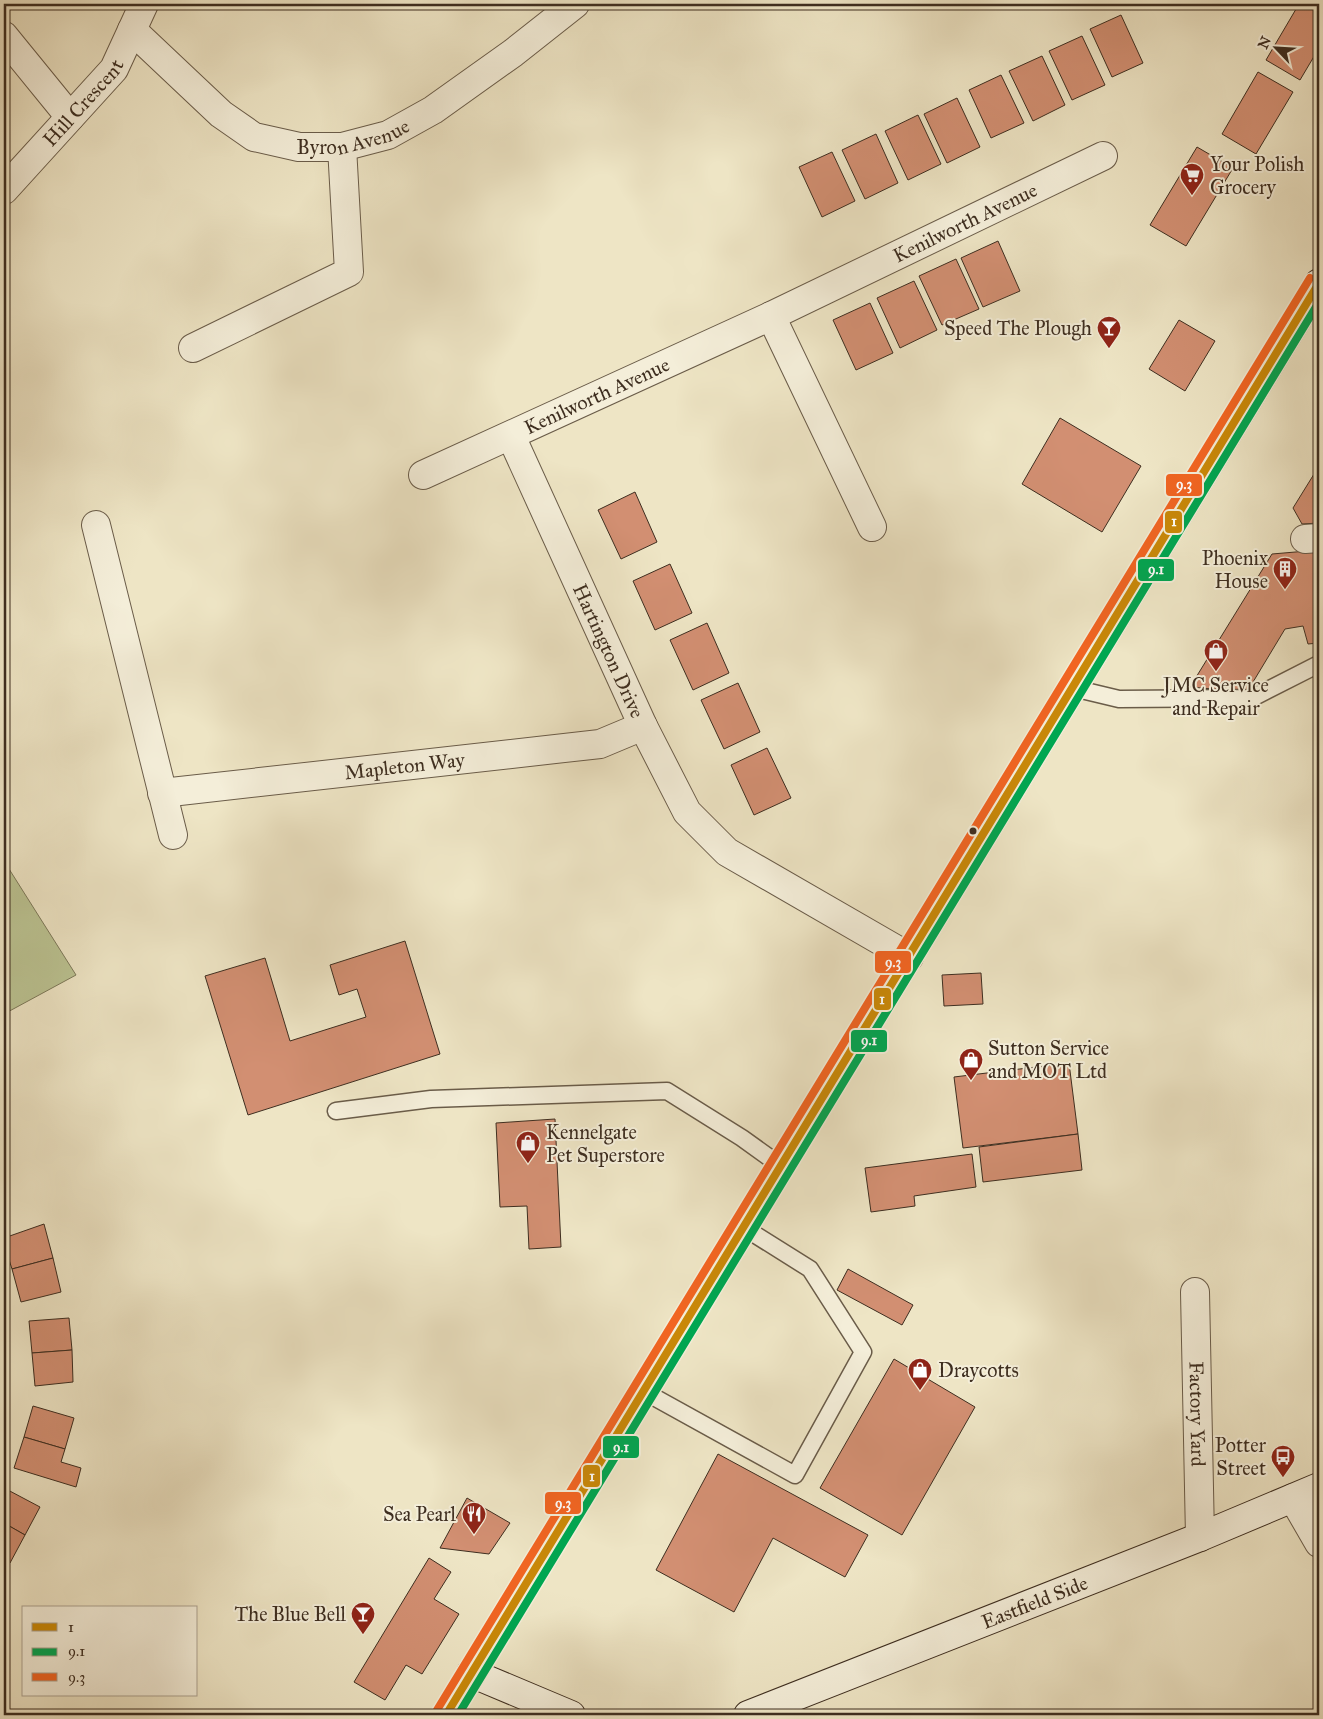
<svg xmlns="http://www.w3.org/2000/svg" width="1323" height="1719" font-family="'IM FELL Great Primer',serif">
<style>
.green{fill:#bbc392;stroke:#7c7859}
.building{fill:#d28f72;stroke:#3e2e20}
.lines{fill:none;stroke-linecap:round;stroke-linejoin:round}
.lane-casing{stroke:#6a5c49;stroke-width:19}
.street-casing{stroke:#6a5c49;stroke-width:30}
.secondary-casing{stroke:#3e2e20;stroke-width:30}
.lane{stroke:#f4eed9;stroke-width:16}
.street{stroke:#f4eed9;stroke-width:28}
.secondary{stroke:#f4eed9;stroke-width:28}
.bus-1-casing{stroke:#f4eed9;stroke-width:11}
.bus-2-casing{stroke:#f4eed9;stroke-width:11}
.bus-3-casing{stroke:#f4eed9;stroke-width:11}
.bus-1{stroke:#c98808;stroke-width:8}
.bus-2{stroke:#00a651;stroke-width:8}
.bus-3{stroke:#f26522;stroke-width:8}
.bus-dot{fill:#3e2e20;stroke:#f4eed9;stroke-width:2}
.labels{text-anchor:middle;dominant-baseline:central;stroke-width:4;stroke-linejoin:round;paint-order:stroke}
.street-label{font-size:20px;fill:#3e2e20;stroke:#f4eed9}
.poi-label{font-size:20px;fill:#3e2e20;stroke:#f4eed9;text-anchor:end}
.line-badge{stroke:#f4eed9;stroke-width:2}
.badge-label{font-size:14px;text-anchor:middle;font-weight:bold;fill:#fff}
</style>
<rect width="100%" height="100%" fill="#eee5c5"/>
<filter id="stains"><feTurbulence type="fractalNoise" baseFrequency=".004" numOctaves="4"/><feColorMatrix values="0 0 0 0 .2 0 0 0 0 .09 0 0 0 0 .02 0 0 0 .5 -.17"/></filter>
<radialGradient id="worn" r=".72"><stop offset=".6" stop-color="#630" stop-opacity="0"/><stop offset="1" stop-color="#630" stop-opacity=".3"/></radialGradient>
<path class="green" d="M4,861L76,975L4,1014Z"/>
<g class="building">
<path d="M1299,4H1312L1319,8V48L1300,80L1266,60Z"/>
<path d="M1121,15L1143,63L1112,77L1090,29Z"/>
<path d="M1082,36L1105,85L1072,100L1049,51Z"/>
<path d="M1042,56L1065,105L1033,121L1009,71Z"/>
<path d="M1258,72L1293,92L1256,154L1222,134Z"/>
<path d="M1001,75L1024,123L991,138L969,90Z"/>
<path d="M957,98L980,147L947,163L924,114Z"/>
<path d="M918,115L941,164L908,180L885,131Z"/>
<path d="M876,134L898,183L865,199L842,150Z"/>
<path d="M1197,147L1233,168L1186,246L1150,225Z"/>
<path d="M832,152L855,201L822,217L799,167Z"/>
<path d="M998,241L1020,291L983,307L961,258Z"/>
<path d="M956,259L979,309L942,325L919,276Z"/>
<path d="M914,281L937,330L900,348L877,298Z"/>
<path d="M870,303L893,353L856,370L833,320Z"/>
<path d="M1179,320L1215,341L1185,391L1149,369Z"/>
<path d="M1060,418L1141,466L1102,532L1022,484Z"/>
<path d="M1319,466V523L1302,524L1293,508Z"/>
<path d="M635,492L657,542L621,559L598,510Z"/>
<path d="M1319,550V643L1308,644L1303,626L1285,629L1247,692L1190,687L1272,554Z"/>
<path d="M670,564L692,613L655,630L633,581Z"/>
<path d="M707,623L729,673L693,690L670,640Z"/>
<path d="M738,683L760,732L724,749L701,700Z"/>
<path d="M767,748L791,798L754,815L731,765Z"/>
<path d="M405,941L440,1054L248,1115L205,976L265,958L290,1041L366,1017L357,989L339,995L330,965Z"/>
<path d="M981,973L983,1004L944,1006L942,975Z"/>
<path d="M1069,1063L1078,1134L963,1148L954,1077Z"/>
<path d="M555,1119L561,1247L529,1249L527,1206L500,1207L496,1123Z"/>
<path d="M1078,1134L1082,1170L983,1182L979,1147Z"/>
<path d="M972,1154L976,1187L914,1196L915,1206L871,1212L865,1168Z"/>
<path d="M44,1224L53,1258L12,1269L4,1244V1238Z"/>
<path d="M53,1258L61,1292L21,1302L12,1269Z"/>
<path d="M848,1269L913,1305L902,1325L837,1290Z"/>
<path d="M69,1318L72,1350L32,1353L29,1321Z"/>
<path d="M72,1350L73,1382L35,1386L32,1353Z"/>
<path d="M894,1359L975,1407L902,1535L820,1488Z"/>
<path d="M33,1406L74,1418L65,1449L24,1437Z"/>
<path d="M24,1437L65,1449L61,1462L81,1468L76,1487L14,1468Z"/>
<path d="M718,1454L868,1535L845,1577L773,1538L734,1612L656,1570Z"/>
<path d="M6,1489L40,1507L25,1535L4,1523V1493Z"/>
<path d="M467,1498L510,1523L489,1554L440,1548Z"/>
<path d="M4,1523L25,1535L10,1563L4,1560Z"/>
<path d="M429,1558L451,1572L434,1599L459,1614L422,1674L406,1665L385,1700L354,1682Z"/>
<path d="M4,1695L8,1715L22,1711L23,1715H4Z"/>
</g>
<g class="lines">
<defs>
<g id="lane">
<path d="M1073,688L1119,699L1252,698L1319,664"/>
<path d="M336,1111L431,1099L667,1091L742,1138L781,1166"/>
<path d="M643,1391L795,1475L863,1352L810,1269L743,1227"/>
</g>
<g id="street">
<path id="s1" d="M132,30L221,114L254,137L299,147H342L388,135L433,110L513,53L575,4"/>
<path d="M4,36L70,117"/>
<path id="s2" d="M4,190L114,69L144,4"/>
<path d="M771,316L872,527"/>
<path d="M193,348L349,272L342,147"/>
<path id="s3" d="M511,436L643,726L687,812L727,852L909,957"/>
<path id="s4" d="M423,475L771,316L1103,156"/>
<path d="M96,525L173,835"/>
<path d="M1305,539L1319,538"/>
<path id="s5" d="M162,793L600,744L643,726"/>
<path id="s6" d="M1195,1292L1200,1537"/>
<path d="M1293,1498L1319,1543"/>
</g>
<g id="secondary">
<path d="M471,1673L571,1715"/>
<path d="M446,1715L1319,283"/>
<path id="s7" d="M748,1715L1200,1537L1319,1487"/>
</g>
</defs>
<use href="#lane" class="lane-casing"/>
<use href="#street" class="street-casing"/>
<use href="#secondary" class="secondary-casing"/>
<use href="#lane" class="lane"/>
<use href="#street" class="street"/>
<use href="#secondary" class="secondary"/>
<defs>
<path id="bus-1" d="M446,1715L1319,283"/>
<path id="bus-2" d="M458,1715L1319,302"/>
<path id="bus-3" d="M437,1710L1310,278"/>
</defs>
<use href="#bus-1" class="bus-1-casing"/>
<use href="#bus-2" class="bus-2-casing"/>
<use href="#bus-3" class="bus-3-casing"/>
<use href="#bus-1" class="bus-1"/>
<use href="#bus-2" class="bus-2"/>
<use href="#bus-3" class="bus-3"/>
</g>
<defs>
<symbol id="supermarket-pin" viewBox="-11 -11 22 30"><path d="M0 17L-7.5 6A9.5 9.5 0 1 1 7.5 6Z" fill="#8f2418" stroke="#f4eed9"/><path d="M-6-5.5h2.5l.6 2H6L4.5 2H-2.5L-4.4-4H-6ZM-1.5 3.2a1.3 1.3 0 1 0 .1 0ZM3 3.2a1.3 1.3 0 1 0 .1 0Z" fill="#fff"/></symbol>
<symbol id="bar-pin" viewBox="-11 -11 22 30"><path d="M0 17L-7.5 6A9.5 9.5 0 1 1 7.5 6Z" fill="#8f2418" stroke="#f4eed9"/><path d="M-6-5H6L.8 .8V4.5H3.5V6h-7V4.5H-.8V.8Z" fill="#fff"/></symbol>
<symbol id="building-pin" viewBox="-11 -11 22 30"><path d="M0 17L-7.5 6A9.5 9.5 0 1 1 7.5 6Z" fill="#8f2418" stroke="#f4eed9"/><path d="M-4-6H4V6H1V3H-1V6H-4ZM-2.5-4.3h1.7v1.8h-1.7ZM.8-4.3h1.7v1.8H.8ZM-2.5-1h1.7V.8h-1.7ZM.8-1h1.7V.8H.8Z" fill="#fff"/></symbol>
<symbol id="shop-pin" viewBox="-11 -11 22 30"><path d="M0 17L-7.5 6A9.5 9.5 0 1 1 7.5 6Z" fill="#8f2418" stroke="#f4eed9"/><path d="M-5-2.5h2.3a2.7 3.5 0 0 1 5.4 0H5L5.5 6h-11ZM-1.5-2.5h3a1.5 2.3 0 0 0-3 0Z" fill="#fff"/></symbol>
<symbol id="bus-pin" viewBox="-11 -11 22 30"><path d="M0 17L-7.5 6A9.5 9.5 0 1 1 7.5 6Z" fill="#8f2418" stroke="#f4eed9"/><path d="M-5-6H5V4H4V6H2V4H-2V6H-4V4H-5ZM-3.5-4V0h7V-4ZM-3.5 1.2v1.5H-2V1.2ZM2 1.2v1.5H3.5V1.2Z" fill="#fff"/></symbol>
<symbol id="restaurant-pin" viewBox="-11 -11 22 30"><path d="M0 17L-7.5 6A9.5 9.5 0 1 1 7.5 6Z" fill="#8f2418" stroke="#f4eed9"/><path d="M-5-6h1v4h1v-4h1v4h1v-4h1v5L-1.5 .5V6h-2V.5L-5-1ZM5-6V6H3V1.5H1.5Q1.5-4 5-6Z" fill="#fff"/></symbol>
</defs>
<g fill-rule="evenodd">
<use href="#supermarket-pin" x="1178" y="161" width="28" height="38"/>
<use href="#bar-pin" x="1095" y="314" width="28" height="38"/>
<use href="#building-pin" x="1271" y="555" width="28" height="38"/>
<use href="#shop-pin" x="1202" y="637" width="28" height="38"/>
<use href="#shop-pin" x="957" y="1046" width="28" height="38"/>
<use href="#shop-pin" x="514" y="1129" width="28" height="38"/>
<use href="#shop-pin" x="906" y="1356" width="28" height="38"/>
<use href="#bus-pin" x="1269" y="1443" width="28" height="38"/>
<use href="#restaurant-pin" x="460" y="1500" width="28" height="38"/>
<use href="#bar-pin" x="349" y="1600" width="28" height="38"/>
</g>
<circle class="bus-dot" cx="973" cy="831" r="4.5"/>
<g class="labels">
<g class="street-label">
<text stroke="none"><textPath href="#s2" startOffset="118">Hill Crescent</textPath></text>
<text stroke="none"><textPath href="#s1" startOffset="264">Byron Avenue</textPath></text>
<text stroke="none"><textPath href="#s4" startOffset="598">Kenilworth Avenue</textPath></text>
<text stroke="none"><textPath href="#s4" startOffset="191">Kenilworth Avenue</textPath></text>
<text stroke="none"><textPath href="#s3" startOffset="236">Hartington Drive</textPath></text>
<text stroke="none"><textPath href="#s5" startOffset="244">Mapleton Way</textPath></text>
<text stroke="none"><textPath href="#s6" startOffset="122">Factory Yard</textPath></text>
<text stroke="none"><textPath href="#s7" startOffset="308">Eastfield Side</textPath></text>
</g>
<g class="poi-label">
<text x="1210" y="164" text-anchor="start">Your Polish<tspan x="1210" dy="23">Grocery</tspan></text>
<text x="1092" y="328">Speed The Plough</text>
<text x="1268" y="558">Phoenix<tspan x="1268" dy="23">House</tspan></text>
<text x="1216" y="685" text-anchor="middle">JMC Service<tspan x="1216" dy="23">and Repair</tspan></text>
<text x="988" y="1048" text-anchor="start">Sutton Service<tspan x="988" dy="23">and MOT Ltd</tspan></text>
<text x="546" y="1132" text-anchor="start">Kennelgate<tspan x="546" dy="23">Pet Superstore</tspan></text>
<text x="938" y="1370" text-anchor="start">Draycotts</text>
<text x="1266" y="1445">Potter<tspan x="1266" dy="23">Street</tspan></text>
<text x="456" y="1514">Sea Pearl</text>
<text x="346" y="1614">The Blue Bell</text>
</g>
</g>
<g class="line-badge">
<rect x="1165" y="473" width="38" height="24" rx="5" fill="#f26522"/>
<rect x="1164" y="510" width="19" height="24" rx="5" fill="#c98808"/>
<rect x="1137" y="558" width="38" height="24" rx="5" fill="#00a651"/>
<rect x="874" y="950" width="38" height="24" rx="5" fill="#f26522"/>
<rect x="873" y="987" width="19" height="24" rx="5" fill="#c98808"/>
<rect x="850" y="1029" width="38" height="24" rx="5" fill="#00a651"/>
<rect x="602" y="1435" width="38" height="24" rx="5" fill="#00a651"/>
<rect x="582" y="1464" width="19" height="24" rx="5" fill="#c98808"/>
<rect x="544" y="1491" width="38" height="24" rx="5" fill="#f26522"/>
</g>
<g class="badge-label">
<text x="1184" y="489">9.3</text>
<text x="1174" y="526">1</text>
<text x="1156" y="574">9.1</text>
<text x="893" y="967">9.3</text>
<text x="882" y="1004">1</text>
<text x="869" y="1045">9.1</text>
<text x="621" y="1452">9.1</text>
<text x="592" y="1481">1</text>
<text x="563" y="1508">9.3</text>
</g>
<rect width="1323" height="1719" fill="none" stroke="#eee5c5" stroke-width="20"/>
<rect x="5" y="5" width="1313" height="1709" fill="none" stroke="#3e2e20" stroke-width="2.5"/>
<rect x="10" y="10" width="1303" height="1699" fill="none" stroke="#3e2e20"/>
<rect x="22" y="1606" width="175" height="90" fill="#f4eed9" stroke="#aba18f"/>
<rect x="32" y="1623" width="25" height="8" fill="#c98808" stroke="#aba18f"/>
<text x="68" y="1632" font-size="15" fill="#3e2e20">1</text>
<rect x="32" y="1648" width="25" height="8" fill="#00a651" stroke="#aba18f"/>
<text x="68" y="1656" font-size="15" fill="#3e2e20">9.1</text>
<rect x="32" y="1673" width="25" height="8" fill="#f26522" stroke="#aba18f"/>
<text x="68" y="1682" font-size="15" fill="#3e2e20">9.3</text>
<g transform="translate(1276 48) rotate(295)" stroke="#f4eed9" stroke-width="4" paint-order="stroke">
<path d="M0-4L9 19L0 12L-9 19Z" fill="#3e2e20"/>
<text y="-8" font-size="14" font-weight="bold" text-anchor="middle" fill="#3e2e20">N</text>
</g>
<rect width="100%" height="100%" filter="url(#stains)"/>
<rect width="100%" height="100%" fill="url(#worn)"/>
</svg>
